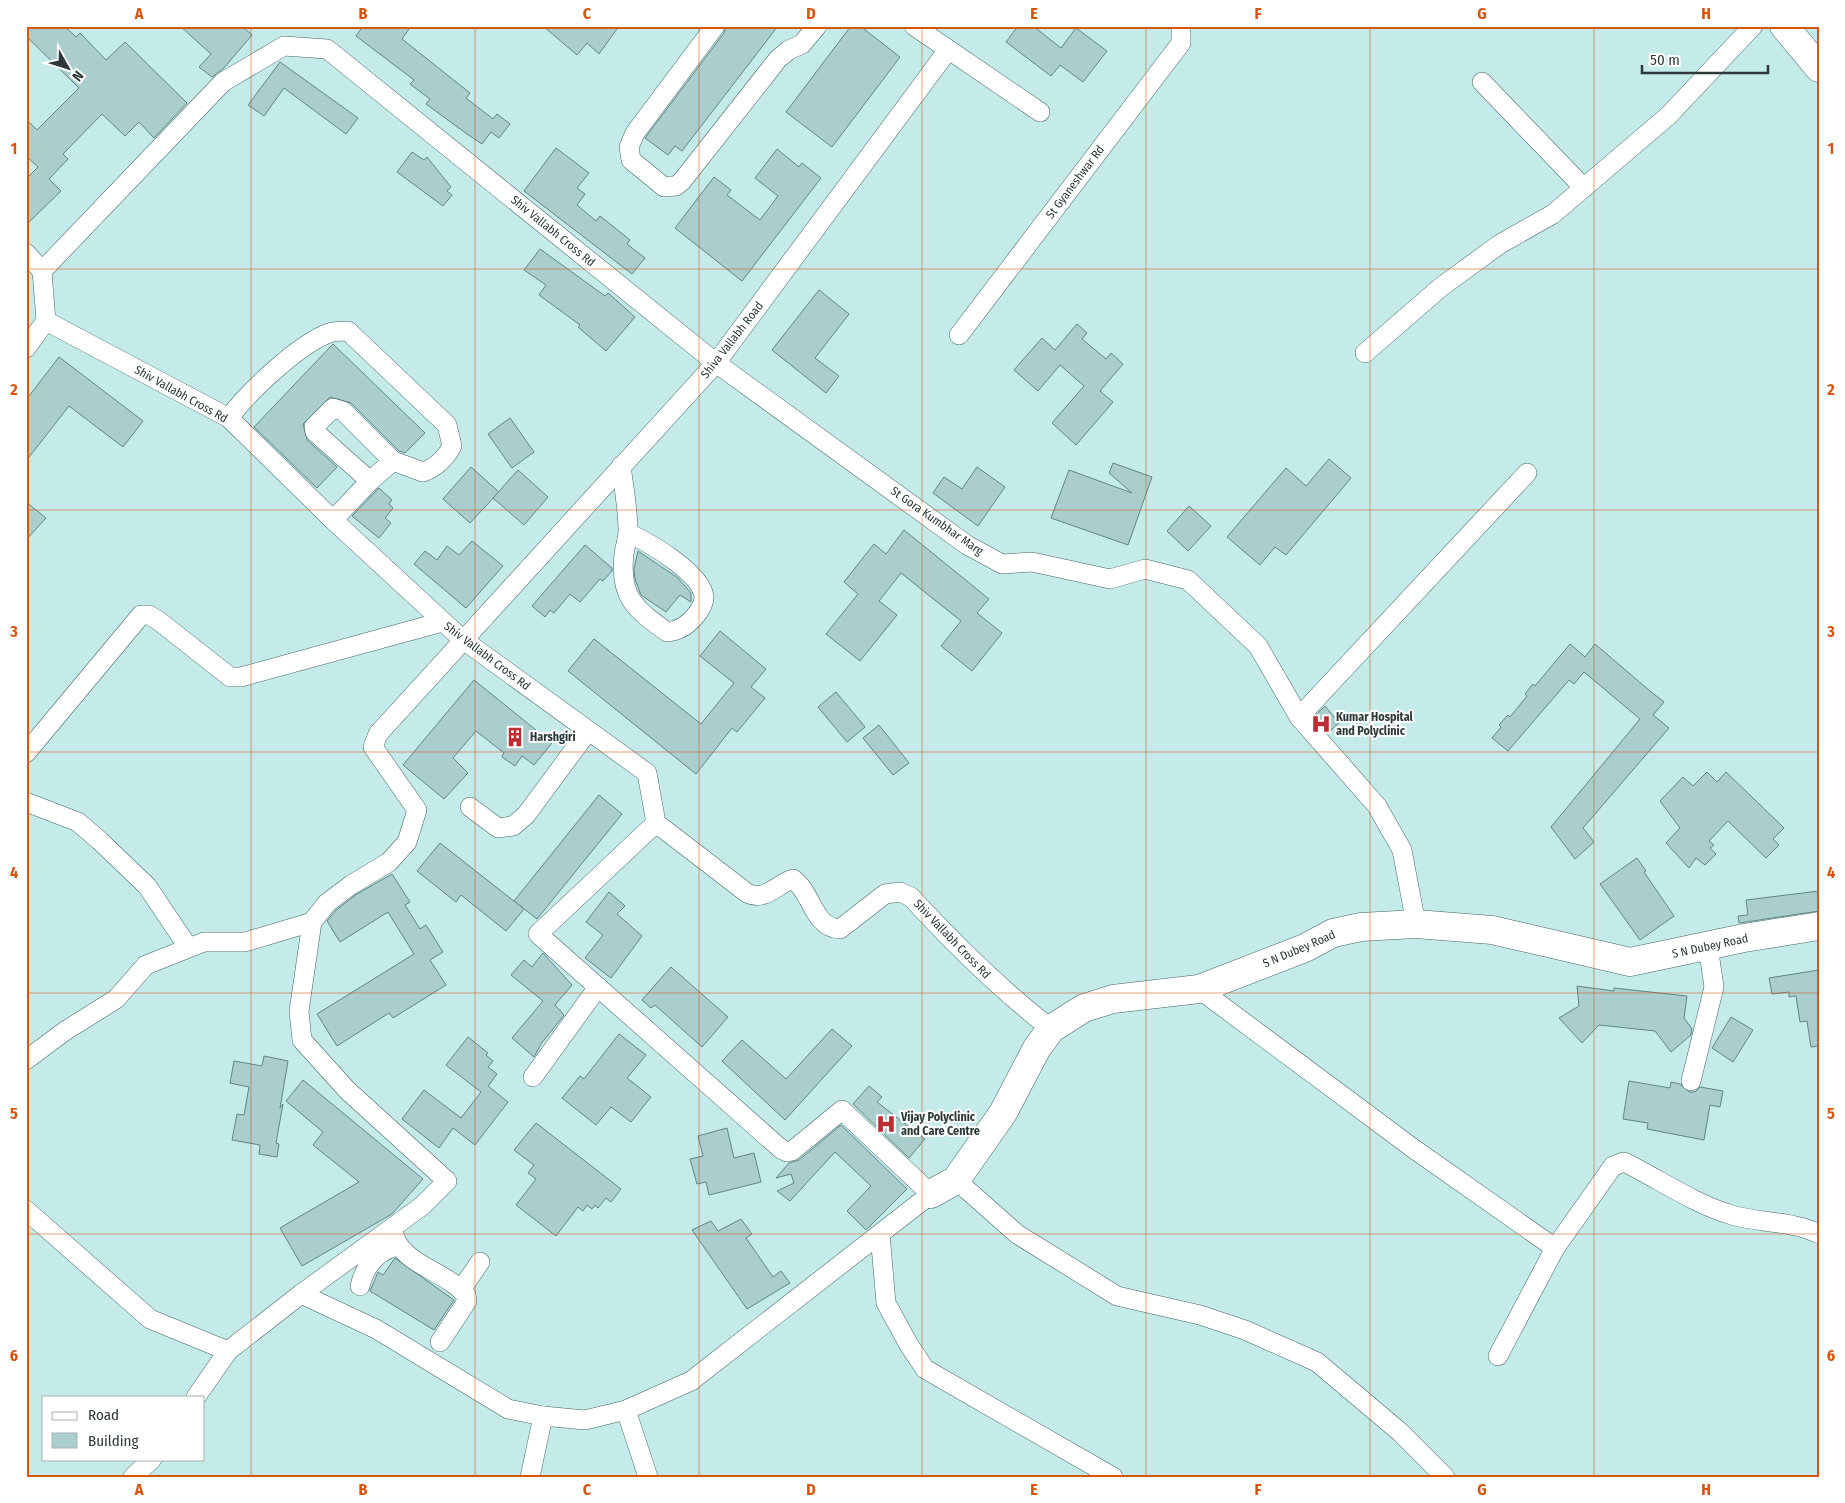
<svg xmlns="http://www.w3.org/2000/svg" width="1845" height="1503" font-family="'Fira Sans Condensed',sans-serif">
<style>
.building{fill:#aacece;stroke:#628484}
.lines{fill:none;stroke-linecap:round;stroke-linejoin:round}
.street-casing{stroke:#436465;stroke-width:20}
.secondary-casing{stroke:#436465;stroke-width:29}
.street{stroke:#fff;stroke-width:19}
.secondary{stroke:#fff;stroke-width:28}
.grid{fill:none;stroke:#d55610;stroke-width:1;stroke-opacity:0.55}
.labels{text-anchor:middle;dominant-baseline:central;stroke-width:4;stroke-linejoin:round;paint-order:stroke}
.street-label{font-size:12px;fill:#2b3939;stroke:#fff}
.poi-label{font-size:12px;font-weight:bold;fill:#2b3939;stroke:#fff;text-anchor:start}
.neatline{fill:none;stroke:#d55610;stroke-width:2}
.grid-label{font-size:16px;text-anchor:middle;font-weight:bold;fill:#d55610}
</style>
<rect width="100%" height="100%" fill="#c5eaea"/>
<g class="building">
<path d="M26,26H64L76,37L80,33L106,60L125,42L187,103L154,138L139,122L125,136L102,114L63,154L68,159L49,179L61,191L26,225V179L38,167L26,156V119L37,130L79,88L26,36Z"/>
<path d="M180,26H242L252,35L223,69L212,77L199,67L211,54Z"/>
<path d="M363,26H411L402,39L470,93L466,98L493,119L497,114L510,124L499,138L491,132L482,144L467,134L426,104L430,99L410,84L414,80L356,36Z"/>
<path d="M543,26H619L599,54L587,43L577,55Z"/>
<path d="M726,26H778L682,151L675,146L668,155L645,138L724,33Z"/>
<path d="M851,26H860L900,57L832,147L786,112Z"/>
<path d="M1018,26H1033L1061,48L1076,28L1107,51L1083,82L1060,65L1051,76L1006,42Z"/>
<path d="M280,62L358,118L346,134L284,88L264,116L248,105Z"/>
<path d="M556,148L589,173L577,188L585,194L577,205L596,221L600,216L630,240L627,244L645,258L632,274L524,191Z"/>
<path d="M777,149L799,167L802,163L821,178L742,281L675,228L714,177L731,190L727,195L760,220L778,196L755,178Z"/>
<path d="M412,152L424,160L427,157L451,187L447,191L452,195L443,206L397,172Z"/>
<path d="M540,249L605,296L608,293L635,317L606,351L578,327L580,325L539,295L546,285L524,270Z"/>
<path d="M819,290L849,314L815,358L839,376L826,393L772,350Z"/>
<path d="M1077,324L1087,333L1082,339L1106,359L1111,353L1123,364L1100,391L1113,402L1076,445L1052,423L1084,386L1060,365L1038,391L1014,370L1042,338L1055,350Z"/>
<path d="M333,344L425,433L405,453L399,451L351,403L330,397L303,424L307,440L337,467L317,488L254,427Z"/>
<path d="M59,357L143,421L123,447L69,406L26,461V400Z"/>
<path d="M510,418L534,452L512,468L488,434Z"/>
<path d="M1329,459L1351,478L1286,555L1275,547L1260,565L1227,537L1286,468L1306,486Z"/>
<path d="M1113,463L1152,477L1128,545L1051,518L1069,470L1132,493L1109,473Z"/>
<path d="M471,467L499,492L470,523L443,499Z"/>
<path d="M977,467L1005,487L978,526L933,493L944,477L962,489Z"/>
<path d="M518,470L548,497L524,525L493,498Z"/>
<path d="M379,488L392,500L389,504L393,508L385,518L391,523L379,538L352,516Z"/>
<path d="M26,502L46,518L26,540Z"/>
<path d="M1189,506L1211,526L1188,551L1167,531Z"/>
<path d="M904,530L989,599L977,613L1002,633L972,671L941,646L961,621L901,573L879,601L897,615L860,661L826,634L858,594L844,582L874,544L886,554Z"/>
<path d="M472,541L503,566L466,608L414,564L425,551L437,560L447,546L459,555Z"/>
<path d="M585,545L612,568V571L603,581L600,579L580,602L570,594L554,613L550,610L545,617L532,606Z"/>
<path d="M638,551L678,578L691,593V602L680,595L666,612L641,595L635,579L634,569Z"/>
<path d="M720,631L766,669L751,687L765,698L737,732L732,728L696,774L568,671L594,639L701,724L734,683L700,656Z"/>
<path d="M1570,644L1585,657L1595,644L1650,691L1664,702L1653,715L1669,728L1583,828L1594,842L1575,859L1551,827L1640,719L1584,672L1574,684L1569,680L1508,751L1492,738L1501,727L1499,725L1508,715L1510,717L1527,696L1525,694L1533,684L1535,686Z"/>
<path d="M474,680L552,743L534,765L522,756L515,766L502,757L504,753L476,731L453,758L468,773L444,799L403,765Z"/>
<path d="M836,692L865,727L847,742L818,707Z"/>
<path d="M1325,706L1339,723L1328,733L1314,717Z"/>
<path d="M879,725L909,763L893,775L863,738Z"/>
<path d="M1707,772L1717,782L1726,772L1784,828L1773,839L1779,845L1766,858L1728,821L1709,841L1714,845L1710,848L1716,854L1705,865L1696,858L1689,868L1666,843L1680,828L1660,801L1683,777L1693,786Z"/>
<path d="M599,795L622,814L537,919L514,901Z"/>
<path d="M440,843L524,909L506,931L461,895L456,902L417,871Z"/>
<path d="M1637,858L1646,871L1644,872L1674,916L1640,940L1600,884Z"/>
<path d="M392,874L410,902L405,905L420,929L426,925L443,952L430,960L446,985L393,1018L389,1013L337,1046L317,1014L414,954L388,912L340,942L327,921L335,911L357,894Z"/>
<path d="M1819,891V911L1739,923L1738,916L1748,915L1746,900Z"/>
<path d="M609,892L625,906L617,914L642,936L611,978L585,958L603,935L586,922Z"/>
<path d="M543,953L572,985L555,1005L564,1015L541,1044L534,1057L512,1038L543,1001L511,975L524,960L532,967Z"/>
<path d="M671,967L728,1017L702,1047L655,1005L651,1008L642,1000Z"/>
<path d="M1819,970V1046L1811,1047L1807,1021L1800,1022L1796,996L1789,997V992L1772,994L1769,978Z"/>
<path d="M1577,986L1614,991V988L1687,996L1684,1018L1692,1029L1691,1035L1671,1052L1655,1031L1599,1025L1582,1043L1559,1018L1579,1006Z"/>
<path d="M1731,1017L1753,1030L1733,1062L1712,1048Z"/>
<path d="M832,1029L852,1046L785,1120L722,1061L742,1040L786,1079Z"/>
<path d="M619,1034L646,1055L627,1078L651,1097L631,1122L611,1107L596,1125L562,1098L580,1076L584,1079Z"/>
<path d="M468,1037L488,1053L486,1055L493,1061L488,1067L497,1074L488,1086L508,1102L475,1145L453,1128L439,1148L402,1119L424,1090L461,1118L481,1092L446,1065Z"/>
<path d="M264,1056L288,1061L280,1108L283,1104L276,1143L279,1144L277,1157L259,1154L260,1145L232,1140L237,1114L244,1115L249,1087L230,1083L234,1061L262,1066Z"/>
<path d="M303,1080L423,1179L392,1214L302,1266L280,1228L359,1182L313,1145L323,1132L286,1101Z"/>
<path d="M1629,1081L1670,1088L1671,1082L1680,1084L1689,1092H1695L1700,1087L1723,1091L1720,1107L1710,1105L1704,1140L1647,1129L1648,1123L1623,1119Z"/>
<path d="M869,1086L882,1097L877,1102L925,1139L909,1158L853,1104Z"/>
<path d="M536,1123L621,1189L611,1202L606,1198L598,1208L595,1205L592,1209L587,1205L583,1211L578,1207L556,1236L516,1205L536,1179L528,1173L534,1165L514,1150Z"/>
<path d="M841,1125L907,1189L866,1230L847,1211L871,1186L835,1152L790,1201L777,1191L794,1183L791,1174L776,1178L789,1163L799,1160Z"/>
<path d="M727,1128L734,1158L754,1153L761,1182L709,1195L706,1182L697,1184L690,1159L703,1156L698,1136Z"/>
<path d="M741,1219L752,1234L746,1238L773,1277L781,1271L790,1283L747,1309L692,1230L711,1221L718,1231Z"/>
<path d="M395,1258L454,1300L434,1330L370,1291L378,1272L383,1275Z"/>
</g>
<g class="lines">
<defs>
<g id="street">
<path d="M715,26L635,133L629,147L631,160L664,187L676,186L682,181L778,59L789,50L802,44L817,26"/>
<path d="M914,26L1040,112"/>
<path d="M1482,82L1584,188"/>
<path d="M26,253L42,271"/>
<path d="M46,321L42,271L223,82L284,46L327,49L716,363L967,545L1002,564L1032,562L1110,579L1145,569L1188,580L1258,646L1299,717L1377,806L1402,850L1416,924"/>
<path d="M46,321L229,418L333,520L462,639L647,773L656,823L747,893C765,902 777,884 793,879C812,892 813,928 840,929L885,894L900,892L911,897C955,945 1000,989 1051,1029"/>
<path d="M959,335L1181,43V26"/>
<path d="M26,348L46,321"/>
<path d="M1365,353L1441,287L1500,244L1553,214L1668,116L1753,26"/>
<path d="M229,418C248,392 299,344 329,333C334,331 342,331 348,331L447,425L452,446C445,459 437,467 423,472L393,461L370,481L333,520"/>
<path d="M621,466C624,488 628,510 628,531C628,539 625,546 624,554C619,597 635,609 667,632C679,631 689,624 696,615C700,610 704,604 704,597C702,573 648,542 628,533"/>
<path d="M370,481L315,432L314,427L333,408L343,411L393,461"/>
<path d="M1299,717L1527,473"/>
<path d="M26,753L141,615H149L159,621L230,677H241L442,622"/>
<path d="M26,802L78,822L100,841L147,886L188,947"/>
<path d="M470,807L498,828L513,826L526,815L588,731"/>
<path d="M1199,989L1414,1149L1555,1248"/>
<path d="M26,1060L65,1031L116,999L146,965L204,942H245L312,922"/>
<path d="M533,1077L598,987"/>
<path d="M1691,1081L1714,987L1708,946"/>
<path d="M956,1180L1017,1234L1117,1296L1200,1315L1245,1330L1317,1362L1400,1432L1445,1477"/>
<path d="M26,1210L150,1319L228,1351L301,1294L422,1206L447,1181L347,1090L302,1040L299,1011L312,922L327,903L351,885L389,862L407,842L417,810L373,747L378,734L716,363L948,50"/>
<path d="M392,1228C398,1265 444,1269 466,1295L467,1301L440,1342"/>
<path d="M880,1234L886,1303L909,1345L925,1369L1113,1477"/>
<path d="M360,1286C365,1266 376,1251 397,1246"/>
<path d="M461,1290L480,1262"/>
<path d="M301,1294L376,1329L508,1409L543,1416L585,1420L626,1410L691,1381L931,1194L842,1110L792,1151L787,1152L781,1149L538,934L656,823"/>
<path d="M1498,1356L1555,1248L1613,1166L1624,1162C1659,1179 1694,1204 1732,1215C1758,1223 1794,1221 1819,1234"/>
<path d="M196,1397L228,1351"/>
<path d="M626,1410L648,1477"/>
<path d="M133,1477L152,1459"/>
<path d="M530,1477L543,1416"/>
</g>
<g id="secondary">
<path d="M1784,26L1819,68"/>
<path d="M931,1194L956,1180L1003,1113L1037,1048L1051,1029L1084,1008L1113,999L1199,989L1305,948L1333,933L1361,927L1416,924L1492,930L1630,962L1744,938L1819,926"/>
</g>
</defs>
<use href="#street" class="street-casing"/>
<use href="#secondary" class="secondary-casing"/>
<use href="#street" class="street"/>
<use href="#secondary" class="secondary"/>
</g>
<path class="grid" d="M251,26V1477M475,26V1477M699,26V1477M922,26V1477M1146,26V1477M1370,26V1477M1594,26V1477M26,269H1819M26,510H1819M26,752H1819M26,993H1819M26,1234H1819"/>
<defs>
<symbol id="hospital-bare" viewBox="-9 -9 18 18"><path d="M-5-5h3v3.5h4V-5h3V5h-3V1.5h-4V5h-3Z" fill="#bc2d33" stroke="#fff" stroke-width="2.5" paint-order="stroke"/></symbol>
<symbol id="building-bare" viewBox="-9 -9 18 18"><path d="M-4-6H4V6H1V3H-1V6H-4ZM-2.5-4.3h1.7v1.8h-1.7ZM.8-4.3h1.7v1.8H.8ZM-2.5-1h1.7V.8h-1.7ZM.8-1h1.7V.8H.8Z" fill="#bc2d33" stroke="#fff" stroke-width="2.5" paint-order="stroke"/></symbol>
</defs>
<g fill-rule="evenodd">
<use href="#hospital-bare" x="1307" y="710" width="28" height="28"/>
<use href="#building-bare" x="501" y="723" width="28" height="28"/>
<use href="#hospital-bare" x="872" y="1110" width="28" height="28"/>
</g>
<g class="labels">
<g class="street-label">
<text transform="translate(1075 182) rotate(-53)">St Gyaneshwar Rd</text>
<text transform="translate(553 231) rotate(39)">Shiv Vallabh Cross Rd</text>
<text transform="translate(732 340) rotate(-52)">Shiva Vallabh Road</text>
<text transform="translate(181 394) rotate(29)">Shiv Vallabh Cross Rd</text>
<text transform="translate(937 521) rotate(35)">St Gora Kumbhar Marg</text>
<text transform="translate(487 656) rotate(37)">Shiv Vallabh Cross Rd</text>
<text transform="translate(952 939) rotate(46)">Shiv Vallabh Cross Rd</text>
<text transform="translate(1710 946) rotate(-12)">S N Dubey Road</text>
<text transform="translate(1299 949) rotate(-23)">S N Dubey Road</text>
</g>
<g class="poi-label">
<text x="1336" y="717">Kumar Hospital<tspan x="1336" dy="14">and Polyclinic</tspan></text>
<text x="530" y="737">Harshgiri</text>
<text x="901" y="1117">Vijay Polyclinic<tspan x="901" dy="14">and Care Centre</tspan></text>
</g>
</g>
<rect width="1845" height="1503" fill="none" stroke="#ffffff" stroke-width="55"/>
<rect x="42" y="1396" width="162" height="65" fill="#ffffff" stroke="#aab0b0"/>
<rect x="52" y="1412" width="25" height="8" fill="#ffffff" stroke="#aab0b0"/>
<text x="88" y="1420" font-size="15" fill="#2b3939">Road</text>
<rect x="52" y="1433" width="25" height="15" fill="#aacece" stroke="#aab0b0"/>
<text x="88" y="1446" font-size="15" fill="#2b3939">Building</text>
<g transform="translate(68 68) rotate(129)" stroke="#ffffff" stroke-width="4" paint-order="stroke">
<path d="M0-4L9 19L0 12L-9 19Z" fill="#2b3939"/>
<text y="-8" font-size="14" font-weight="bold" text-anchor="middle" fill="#2b3939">N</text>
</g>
<path d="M1642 65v8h126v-8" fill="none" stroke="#2b3939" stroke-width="2.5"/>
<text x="1650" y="65" font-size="15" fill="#2b3939" stroke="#ffffff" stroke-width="4" paint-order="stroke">50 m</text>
<rect x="28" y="28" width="1790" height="1448" class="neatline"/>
<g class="grid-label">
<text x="139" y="19">A</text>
<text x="363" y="19">B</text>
<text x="587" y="19">C</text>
<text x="811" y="19">D</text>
<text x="1034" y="19">E</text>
<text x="1258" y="19">F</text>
<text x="1482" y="19">G</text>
<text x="1706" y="19">H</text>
<text x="14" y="154">1</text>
<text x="1831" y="154">1</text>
<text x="14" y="395">2</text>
<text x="1831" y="395">2</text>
<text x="14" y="637">3</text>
<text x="1831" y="637">3</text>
<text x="14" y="878">4</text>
<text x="1831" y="878">4</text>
<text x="14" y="1119">5</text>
<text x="1831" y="1119">5</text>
<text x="14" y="1361">6</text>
<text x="1831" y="1361">6</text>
<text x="139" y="1495">A</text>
<text x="363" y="1495">B</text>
<text x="587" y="1495">C</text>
<text x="811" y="1495">D</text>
<text x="1034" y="1495">E</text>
<text x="1258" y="1495">F</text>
<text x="1482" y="1495">G</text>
<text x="1706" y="1495">H</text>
</g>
</svg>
